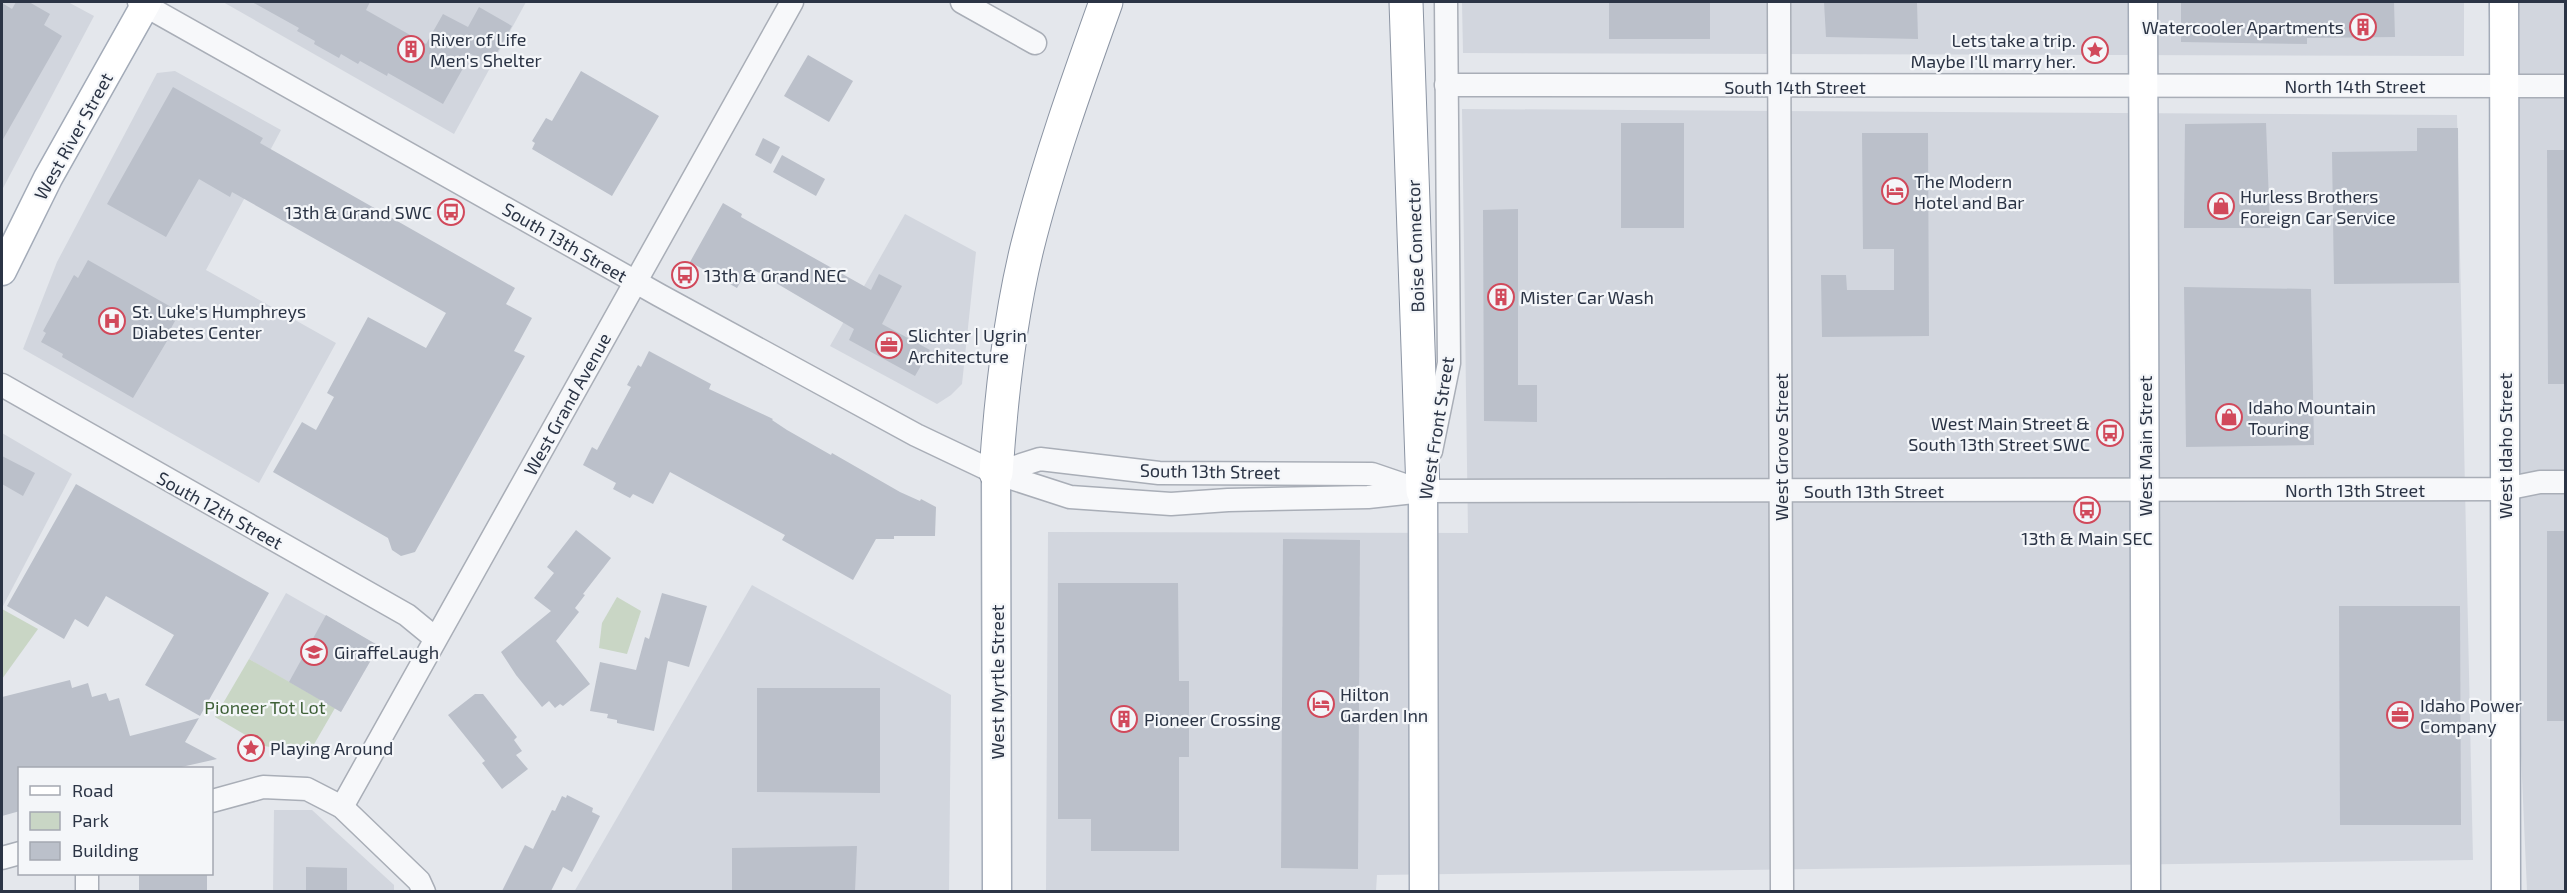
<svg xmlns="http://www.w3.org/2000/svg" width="2567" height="893" font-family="'Exo 2',sans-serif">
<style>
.built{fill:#d2d6de}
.green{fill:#c9d6c5}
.building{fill:#bbc0ca}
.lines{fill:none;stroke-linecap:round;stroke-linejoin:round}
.minor-casing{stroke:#a9aeb7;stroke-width:25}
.major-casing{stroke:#a3abb8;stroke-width:31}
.highway-casing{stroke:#8b94a3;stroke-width:35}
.minor{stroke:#f7f8fa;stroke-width:22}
.major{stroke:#fff;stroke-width:28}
.highway{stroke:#fff;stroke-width:33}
.labels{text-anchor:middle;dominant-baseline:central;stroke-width:4.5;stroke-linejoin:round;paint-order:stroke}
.poi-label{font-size:18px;fill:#2b3445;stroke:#f4f6f9;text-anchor:start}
.street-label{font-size:18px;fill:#2b3445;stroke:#f4f6f9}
.park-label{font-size:18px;fill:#3f6138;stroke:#f4f6f9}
</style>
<rect width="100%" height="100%" fill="#e4e7ec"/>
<g class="built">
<path d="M2,2H68L94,16L2,190Z"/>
<path d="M223,2H526L454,134Z"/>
<path d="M1462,2H2464V56L1463,53Z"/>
<path d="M2488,2H2565V891H2527Z"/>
<path d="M175,71L281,130L206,270L336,343L259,483L23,349L57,262L157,73Z"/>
<path d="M1462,109L2457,115L2473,860L1377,875L1376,891L1046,892L1048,532L1468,533Z"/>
<path d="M905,214L976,252L962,384L951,395L937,404L830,346Z"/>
<path d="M2,433L72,474L2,608Z"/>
<path d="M752,585L951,695L949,891L574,892Z"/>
<path d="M286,593L379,646L341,712L249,659Z"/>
<path d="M274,810H312L394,885V891L273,892Z"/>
</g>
<g class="green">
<path d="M617,597L641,611L627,654L599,648L602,623Z"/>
<path d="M2,609L38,629L2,679Z"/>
<path d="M249,659L335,708L309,753L264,746L215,717Z"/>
</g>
<g class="building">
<path d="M16,2H29L50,14L44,25L62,36L2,141V3L12,9Z"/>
<path d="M252,2H370L366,10L426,44L443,14L468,27L479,7L512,26L490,65L471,54L443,104L388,73L387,76L360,61L358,64L341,54L339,58L314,44L315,41L297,31L299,28Z"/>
<rect x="1609" y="2" width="101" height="37"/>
<path d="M1824,2H1917L1918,39L1826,37Z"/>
<path d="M2181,2H2394L2395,37L2307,38V44L2181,42Z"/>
<path d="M808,55L853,81L829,122L784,96Z"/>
<path d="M581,71L659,116L612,196L532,149L535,143L532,141L546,118L552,121Z"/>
<path d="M173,87L263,138L260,143L515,288L506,304L532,318L514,351L525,356L415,552L401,556L392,550L388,538L273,472L302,422L316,430L334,397L327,393L368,317L426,348L446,313L232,192L230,197L199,179L166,237L107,204Z"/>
<rect x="1621" y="123" width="63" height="105"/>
<path d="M2266,123L2270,228H2184L2185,124Z"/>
<path d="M2417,128H2458L2459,283L2334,284L2332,152L2417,151Z"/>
<path d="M1862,133H1928L1929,336L1822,337L1821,275H1846L1847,290H1894V249H1863Z"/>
<path d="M763,138L780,147L771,164L755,155Z"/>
<path d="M2547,150H2565V384H2548Z"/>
<path d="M782,155L825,179L816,196L773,172Z"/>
<path d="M723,203L742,214L741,217L871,290L879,274L902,286L882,324L930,350L915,376L849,340L854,329L749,267L737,288L690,262Z"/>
<path d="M1518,209V385H1537V422L1484,421L1483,210Z"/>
<path d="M88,260L180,312L170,330L173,331L133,398L62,357L63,354L41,342L46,333L43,331L74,275L78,278Z"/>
<path d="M2184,287L2311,289L2314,445L2186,447Z"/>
<path d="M649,351L711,384L709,389L773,419L772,420L787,430L831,455L832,453L900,492L920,501L921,499L936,507L935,536H894V539H876L853,580L782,540L785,535L670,472L653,504L633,494L630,498L613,489L616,483L583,465L592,447L597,450L631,387L627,385L638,365L641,367Z"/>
<path d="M2,456L35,473L23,496L2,484Z"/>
<path d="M76,484L269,593L200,716L145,685L174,635L106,596L88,627L75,619L64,639L7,606Z"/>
<path d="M576,530L611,558L583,594L585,595L575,608L579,612L556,641L590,684L563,706L560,704L555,708L549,701L542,707L516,675L501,652L551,611L534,598L554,573L547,567Z"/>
<rect x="2547" y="531" width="18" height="190"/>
<path d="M1283,539L1360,540L1358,869L1281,868Z"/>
<path d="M1058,583H1178L1179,681H1189V757H1179V851H1091V819H1058Z"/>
<path d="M662,593L707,606L689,667L668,661L654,731L617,723V720L607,718L608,714L590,711L600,662L636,670L645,637L649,639Z"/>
<path d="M2339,606H2460L2461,825H2340Z"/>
<path d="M326,615L379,646L341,712L289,682Z"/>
<path d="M70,680L72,688L88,683L92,697L106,693L109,701L119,698L130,736L199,718L185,742L217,759L177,768H20V811L2,816V697Z"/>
<path d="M757,688H880V793L757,792Z"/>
<path d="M475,694H483L517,737L514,740L522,751L516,755L528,769L502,789L482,763L485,761L448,715Z"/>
<path d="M567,795L593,808L592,812L600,816L572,872L563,867L551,891H502L525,845L533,849L552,810L555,811L562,796L566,798Z"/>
<path d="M857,846L855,891H732V848Z"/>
<path d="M306,867L347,868V891H306Z"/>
<rect x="139" y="873" width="68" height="18"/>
</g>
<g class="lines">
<defs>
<g id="minor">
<path d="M139,2L659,295L916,435L996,473L1070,497L1171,504L1228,500L1368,497L1423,491L2505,489L2540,482H2566"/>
<path d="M962,2L1035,43"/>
<path d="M1779,2L1782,892"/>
<path d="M1446,85L2566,86"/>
<path d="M2,385L407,615L435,638"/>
<path d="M1431,451L1449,363L1446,2"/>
<path d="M996,473L1040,459L1159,473L1372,474L1416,489"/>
<path d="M212,801L263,787L307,789L342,807L419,881L424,892"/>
<path d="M342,807L792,2"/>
<path d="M2,858L20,853"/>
<path d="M87,874V892"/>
</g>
<g id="major">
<path d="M2143,2L2146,892"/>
<path d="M2504,2L2506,892"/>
<path d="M2,271L48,178L147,2"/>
<path d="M996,473L997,892"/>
<path d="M1423,491L1424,892"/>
</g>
<g id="highway">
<path d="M1406,2L1423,491"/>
<path d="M996,473C1001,397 1009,322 1027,248C1048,164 1077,83 1106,2"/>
</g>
</defs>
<use href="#minor" class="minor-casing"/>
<use href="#major" class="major-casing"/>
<use href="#highway" class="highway-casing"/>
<use href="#minor" class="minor"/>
<use href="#major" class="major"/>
<use href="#highway" class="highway"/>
</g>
<defs>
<symbol id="building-ring" viewBox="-11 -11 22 22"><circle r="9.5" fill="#f4f6f9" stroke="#d1495b" stroke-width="1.5"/><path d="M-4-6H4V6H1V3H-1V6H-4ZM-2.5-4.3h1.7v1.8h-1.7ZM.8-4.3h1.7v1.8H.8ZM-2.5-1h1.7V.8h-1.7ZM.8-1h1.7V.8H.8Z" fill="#d1495b"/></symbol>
<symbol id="sight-ring" viewBox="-11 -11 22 22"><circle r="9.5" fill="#f4f6f9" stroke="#d1495b" stroke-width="1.5"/><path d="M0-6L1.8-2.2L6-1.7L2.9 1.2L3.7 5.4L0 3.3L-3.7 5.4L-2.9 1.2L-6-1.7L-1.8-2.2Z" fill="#d1495b"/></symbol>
<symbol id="hotel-ring" viewBox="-11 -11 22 22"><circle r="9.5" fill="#f4f6f9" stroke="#d1495b" stroke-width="1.5"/><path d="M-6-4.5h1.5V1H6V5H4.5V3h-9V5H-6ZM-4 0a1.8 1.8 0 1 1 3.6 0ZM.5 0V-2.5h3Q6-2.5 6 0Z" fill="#d1495b"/></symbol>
<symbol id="shop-ring" viewBox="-11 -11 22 22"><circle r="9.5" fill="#f4f6f9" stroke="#d1495b" stroke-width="1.5"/><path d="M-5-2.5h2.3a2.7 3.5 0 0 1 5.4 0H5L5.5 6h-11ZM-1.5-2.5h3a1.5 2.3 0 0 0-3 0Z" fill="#d1495b"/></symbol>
<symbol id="bus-ring" viewBox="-11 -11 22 22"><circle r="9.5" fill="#f4f6f9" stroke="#d1495b" stroke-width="1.5"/><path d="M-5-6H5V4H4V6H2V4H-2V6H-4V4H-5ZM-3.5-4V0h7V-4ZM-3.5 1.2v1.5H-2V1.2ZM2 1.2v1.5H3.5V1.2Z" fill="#d1495b"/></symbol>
<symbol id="hospital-ring" viewBox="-11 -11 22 22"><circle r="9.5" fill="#f4f6f9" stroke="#d1495b" stroke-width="1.5"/><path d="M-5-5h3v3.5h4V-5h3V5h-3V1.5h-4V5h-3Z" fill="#d1495b"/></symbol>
<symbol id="office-ring" viewBox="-11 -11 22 22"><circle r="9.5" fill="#f4f6f9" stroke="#d1495b" stroke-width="1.5"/><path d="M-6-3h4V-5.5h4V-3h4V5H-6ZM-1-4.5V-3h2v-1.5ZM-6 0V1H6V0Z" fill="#d1495b"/></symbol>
<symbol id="school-ring" viewBox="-11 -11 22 22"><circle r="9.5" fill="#f4f6f9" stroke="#d1495b" stroke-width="1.5"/><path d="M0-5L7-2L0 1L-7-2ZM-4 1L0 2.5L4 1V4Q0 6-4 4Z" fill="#d1495b"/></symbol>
</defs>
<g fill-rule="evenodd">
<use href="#building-ring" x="2348" y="12" width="30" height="30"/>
<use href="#building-ring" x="396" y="34" width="30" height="30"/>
<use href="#sight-ring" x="2080" y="35" width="30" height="30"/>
<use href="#hotel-ring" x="1880" y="176" width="30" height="30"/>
<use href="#shop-ring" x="2206" y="191" width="30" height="30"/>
<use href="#bus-ring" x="436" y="197" width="30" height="30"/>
<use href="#bus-ring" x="670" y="260" width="30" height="30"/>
<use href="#building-ring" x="1486" y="282" width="30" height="30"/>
<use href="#hospital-ring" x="97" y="306" width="30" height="30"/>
<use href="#office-ring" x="874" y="330" width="30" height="30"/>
<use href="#shop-ring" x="2214" y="402" width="30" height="30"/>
<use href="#bus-ring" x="2095" y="418" width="30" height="30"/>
<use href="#bus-ring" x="2072" y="495" width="30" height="30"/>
<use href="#school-ring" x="299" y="637" width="30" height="30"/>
<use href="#hotel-ring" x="1306" y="689" width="30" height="30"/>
<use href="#office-ring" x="2385" y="700" width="30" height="30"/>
<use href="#building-ring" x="1109" y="704" width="30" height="30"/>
<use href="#sight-ring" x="236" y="733" width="30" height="30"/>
</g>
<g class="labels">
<g class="poi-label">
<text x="2344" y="27" text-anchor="end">Watercooler Apartments</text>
<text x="430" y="39">River of Life<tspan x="430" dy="21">Men's Shelter</tspan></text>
<text x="2076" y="40" text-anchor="end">Lets take a trip.<tspan x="2076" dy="21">Maybe I'll marry her.</tspan></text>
<text x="1914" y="181">The Modern<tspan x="1914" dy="21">Hotel and Bar</tspan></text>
<text x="2240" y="196">Hurless Brothers<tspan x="2240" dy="21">Foreign Car Service</tspan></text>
<text x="432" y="212" text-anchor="end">13th &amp; Grand SWC</text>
<text x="704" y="275">13th &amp; Grand NEC</text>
<text x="1520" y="297">Mister Car Wash</text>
<text x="132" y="311">St. Luke's Humphreys<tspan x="132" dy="21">Diabetes Center</tspan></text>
<text x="908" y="335">Slichter | Ugrin<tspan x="908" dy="21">Architecture</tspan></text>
<text x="2248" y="407">Idaho Mountain<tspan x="2248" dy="21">Touring</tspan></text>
<text x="2090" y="423" text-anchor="end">West Main Street &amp;<tspan x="2090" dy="21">South 13th Street SWC</tspan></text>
<text x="2087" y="538" text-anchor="middle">13th &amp; Main SEC</text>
<text x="334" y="652">GiraffeLaugh</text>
<text x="1340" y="694">Hilton<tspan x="1340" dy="21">Garden Inn</tspan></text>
<text x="2420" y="705">Idaho Power<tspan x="2420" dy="21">Company</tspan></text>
<text x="1144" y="719">Pioneer Crossing</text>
<text x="270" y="748">Playing Around</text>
</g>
<g class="street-label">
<text x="2355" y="86">North 14th Street</text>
<text x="1795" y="87">South 14th Street</text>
<text transform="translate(73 136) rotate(-61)">West River Street</text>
<text transform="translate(565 242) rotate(30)">South 13th Street</text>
<text transform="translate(1415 246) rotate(-92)">Boise Connector</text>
<text transform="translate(567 404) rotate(-61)">West Grand Avenue</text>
<text transform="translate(1436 428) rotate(-81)">West Front Street</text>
<text transform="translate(2145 446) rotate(-90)">West Main Street</text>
<text transform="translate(2505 446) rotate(-90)">West Idaho Street</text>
<text transform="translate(1781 447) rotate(-90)">West Grove Street</text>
<text transform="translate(1210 471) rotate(1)">South 13th Street</text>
<text x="2355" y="490">North 13th Street</text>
<text x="1874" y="491">South 13th Street</text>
<text transform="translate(220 510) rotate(29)">South 12th Street</text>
<text transform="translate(997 682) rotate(-90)">West Myrtle Street</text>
</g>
<g class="park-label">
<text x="265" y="707">Pioneer Tot Lot</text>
</g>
</g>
<rect width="2567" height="893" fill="none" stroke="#2b3445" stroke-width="6"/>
<rect x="18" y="767" width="195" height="108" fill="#f4f6f9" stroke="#a4a8b1" stroke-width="1.5"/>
<rect x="30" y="786" width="30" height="9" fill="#ffffff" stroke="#a4a8b1" stroke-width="1.5"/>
<text x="72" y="797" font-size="18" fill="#2b3445">Road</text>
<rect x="30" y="812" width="30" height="18" fill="#c9d6c5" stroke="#a4a8b1" stroke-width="1.5"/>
<text x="72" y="827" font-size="18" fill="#2b3445">Park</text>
<rect x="30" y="842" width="30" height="18" fill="#bbc0ca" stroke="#a4a8b1" stroke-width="1.5"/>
<text x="72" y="857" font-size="18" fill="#2b3445">Building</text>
</svg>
